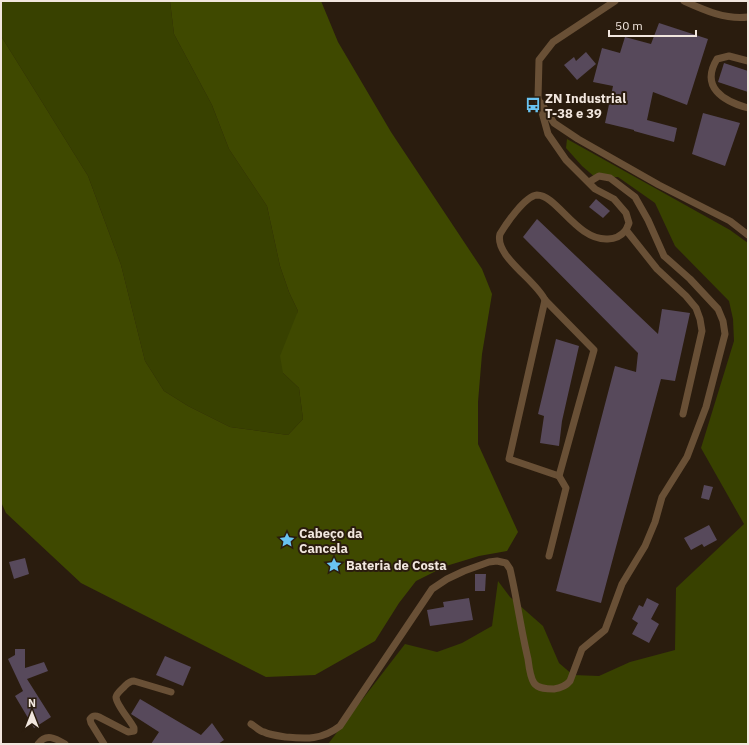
<svg xmlns="http://www.w3.org/2000/svg" width="749" height="745" font-family="'IBM Plex Sans',sans-serif">
<style>
.green{fill:#384100}
.forest{fill:#3f4900}
.building{fill:#57495b}
.lines{fill:none;stroke-linecap:round;stroke-linejoin:round}
.service{stroke:#695036;stroke-width:7}
.labels{text-anchor:middle;dominant-baseline:central;stroke-width:4;stroke-linejoin:round;paint-order:stroke}
.poi-label{font-size:13px;font-weight:bold;fill:#f1e6de;stroke:#2a1c0e;text-anchor:start}
</style>
<rect width="100%" height="100%" fill="#2a1c0e"/>
<g class="green">
<path d="M1,1H170L174,34L212,105L229,149L267,206L280,266L289,292L298,311L283,373L299,388L303,419L288,435L230,427L188,406L164,391L145,361L121,265L88,176L1,36Z"/>
<path d="M567,139L730,230L748,243V744H328L405,644L437,652L462,643L492,626L498,581L510,597L543,626L559,663L573,675L599,676L630,662L675,650L676,588L744,524L701,448L734,341L733,319L729,301L675,246L655,203L618,177L596,178L582,166L566,148Z"/>
</g>
<path class="forest" d="M170,1H321L338,42L391,132L482,269L492,294L482,354L478,402V444L518,532L507,551L479,556L446,566L416,581L399,603L375,641L315,675L266,677L81,583L6,513L1,502V36L88,176L121,265L145,361L164,391L188,406L230,427L288,435L303,419L299,388L283,373L280,356L298,311L289,292L280,266L267,206L229,149L212,105L174,34Z"/>
<g class="building">
<path d="M659,23L708,39L687,105L653,92L647,120L677,128L674,142L634,131V130L605,123L613,86L593,82L602,48L620,53L625,37L651,44Z"/>
<path d="M586,52L596,64L577,80L564,65L574,57L576,61Z"/>
<path d="M724,63L748,71V92L718,82Z"/>
<path d="M703,113L740,123L725,166L692,154Z"/>
<path d="M596,199L610,211L603,218L589,207Z"/>
<path d="M537,219L658,334L662,309L690,313L675,381L661,379L601,603L556,591L615,366L636,372L638,353L523,237Z"/>
<path d="M556,339L579,346L562,421L559,446L540,443L544,416L538,414Z"/>
<path d="M704,485L713,487L709,500L701,498Z"/>
<path d="M709,525L717,540L704,547L702,544L691,550L684,538Z"/>
<path d="M25,558L29,574L14,579L9,562Z"/>
<path d="M475,574H486L485,591H475Z"/>
<path d="M469,598L473,620L430,626L427,610L444,607L443,602Z"/>
<path d="M647,598L659,604L651,619L659,624L649,643L632,634L638,623L632,619L639,605L643,607Z"/>
<path d="M15,649H25V668L44,662L48,671L27,679L51,717L34,728L15,696L23,691L8,659L15,655Z"/>
<path d="M165,656L191,667L183,686L156,675Z"/>
<path d="M140,699L201,735L212,723L224,740L218,744H151L159,732L131,714Z"/>
</g>
<g class="lines">
<g class="service">
<path d="M615,1L553,42L539,60L538,98L548,134L566,160L595,189L614,199L626,213L629,223L626,230L657,269L686,296L696,308L700,319L702,331L683,414"/>
<path d="M684,1C704,10 726,20 748,17"/>
<path d="M748,61L729,56L717,59C700,87 723,101 748,108"/>
<path d="M541,103L554,123L578,139L659,185L730,221L748,235"/>
<path d="M545,300L509,459L559,476"/>
<path d="M549,556L566,488L559,476L594,350L545,300C536,280 494,256 500,234C506,224 525,196 537,195C557,195 577,241 608,239C616,239 621,236 626,230"/>
<path d="M251,724C255,726 259,731 264,732C270,735 279,736 286,737C306,739 322,740 340,726L432,589L447,579L464,571L489,562L497,561L506,563L510,569C517,599 521,630 528,659C529,667 530,677 534,683C538,689 548,689 554,689C561,688 566,686 570,681L582,649L605,630L622,584L645,546L655,522L662,497L687,457L706,407L725,334L723,321L718,309L690,279L664,256L648,220L635,197L610,178L599,176L589,182"/>
<path d="M38,744C46,733 55,738 65,744"/>
<path d="M104,744L91,723L90,719C93,715 95,715 99,717L128,732L134,731V728C131,721 116,705 116,697C117,693 121,690 124,687C127,684 129,681 134,681L171,692"/>
</g>
</g>
<defs>
<symbol id="bus-bare" viewBox="-9 -9 18 18"><path d="M-5-6H5V4H4V6H2V4H-2V6H-4V4H-5ZM-3.5-4V0h7V-4ZM-3.5 1.2v1.5H-2V1.2ZM2 1.2v1.5H3.5V1.2Z" fill="#69c3f1" stroke="#2a1c0e" stroke-width="2.5" paint-order="stroke"/></symbol>
<symbol id="sight-bare" viewBox="-9 -9 18 18"><path d="M0-6L1.8-2.2L6-1.7L2.9 1.2L3.7 5.4L0 3.3L-3.7 5.4L-2.9 1.2L-6-1.7L-1.8-2.2Z" fill="#69c3f1" stroke="#2a1c0e" stroke-width="2.5" paint-order="stroke"/></symbol>
</defs>
<g fill-rule="evenodd">
<use href="#bus-bare" x="522" y="94" width="22" height="22"/>
<use href="#sight-bare" x="276" y="529" width="22" height="22"/>
<use href="#sight-bare" x="323" y="554" width="22" height="22"/>
</g>
<g class="labels">
<g class="poi-label">
<text x="545" y="98">ZN Industrial<tspan x="545" dy="15">T-38 e 39</tspan></text>
<text x="299" y="533">Cabeço da<tspan x="299" dy="15">Cancela</tspan></text>
<text x="346" y="565">Bateria de Costa</text>
</g>
</g>
<rect width="749" height="745" fill="none" stroke="#f1e6de" stroke-width="4"/>
<g transform="translate(32 713)" stroke="#2a1c0e" stroke-width="3" paint-order="stroke">
<path d="M0-3L7 15L0 10L-7 15Z" fill="#f1e6de"/>
<text y="-6" font-size="11" font-weight="bold" text-anchor="middle" fill="#f1e6de">N</text>
</g>
<path d="M609 30v6h87v-6" fill="none" stroke="#f1e6de" stroke-width="2"/>
<text x="615" y="30" font-size="12" fill="#f1e6de" stroke="#2a1c0e" stroke-width="3" paint-order="stroke">50 m</text>
</svg>
